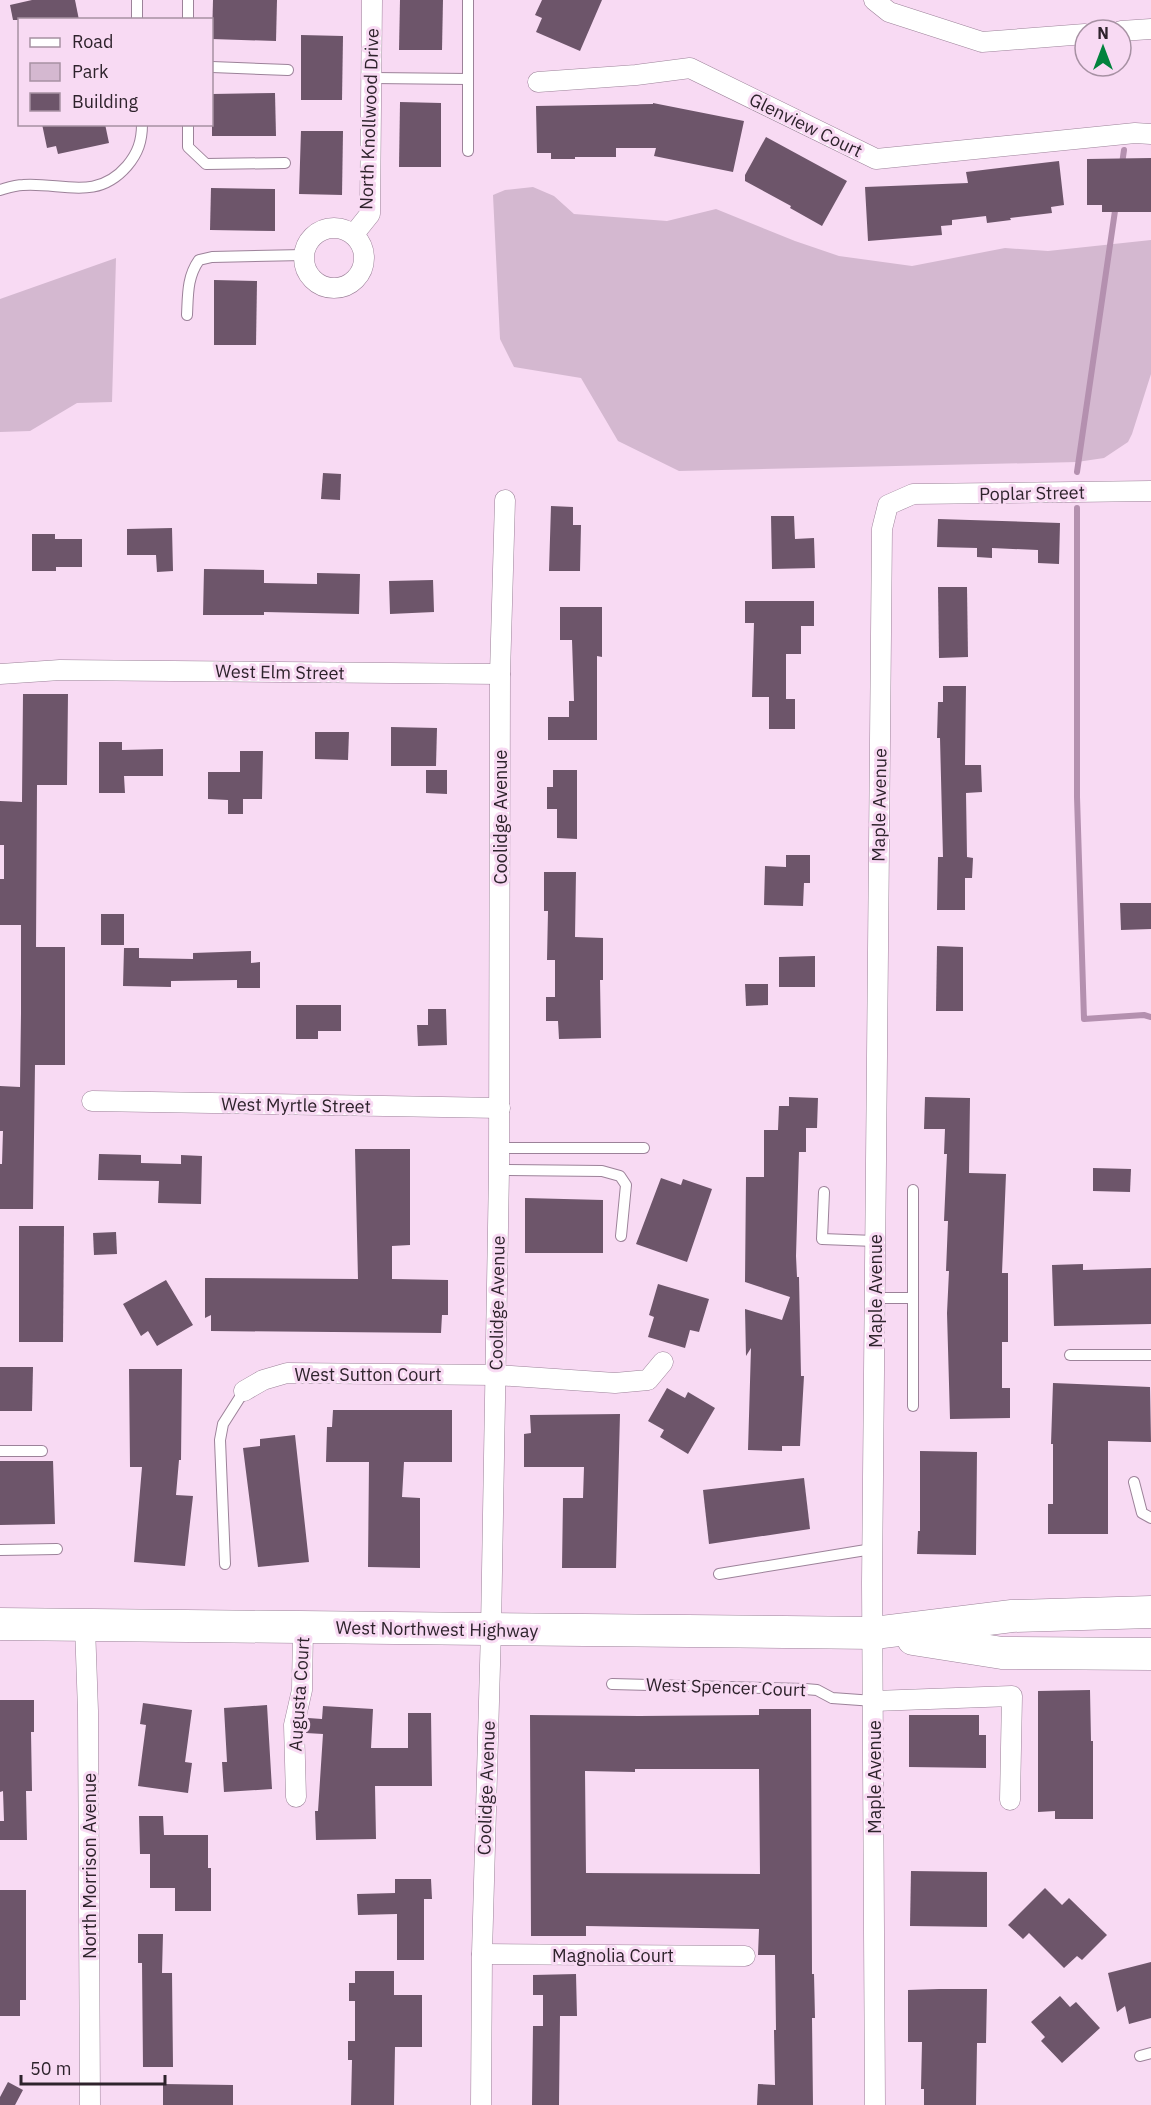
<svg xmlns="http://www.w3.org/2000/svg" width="1151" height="2105" font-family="'IBM Plex Sans',sans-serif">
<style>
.green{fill:#d4b8d0}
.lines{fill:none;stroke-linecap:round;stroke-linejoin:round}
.stream{stroke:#b490af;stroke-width:6}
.building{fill:#6d556a;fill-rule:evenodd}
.lane-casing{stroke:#9c8299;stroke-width:12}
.street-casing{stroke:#9c8299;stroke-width:21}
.primary-casing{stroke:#9c8299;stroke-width:33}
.lane{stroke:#fff;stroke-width:10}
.street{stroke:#fff;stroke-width:20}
.primary{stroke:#fff;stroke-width:32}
.labels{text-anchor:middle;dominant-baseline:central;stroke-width:6;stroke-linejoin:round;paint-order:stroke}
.street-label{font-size:18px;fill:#2e232c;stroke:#f8daf3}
</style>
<rect width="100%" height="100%" fill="#f8daf3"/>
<g class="green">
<path d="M533,187L554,196L574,214L667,221L716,209L795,241L839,256L912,266L1005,248L1048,251L1151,240V374L1132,434L1128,442L1104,458L1077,462L679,471L618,441L581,378L514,367L500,339L493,195L505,190Z"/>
<path d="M116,258L112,402L77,403L30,431L0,432V299Z"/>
</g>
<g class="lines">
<g class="stream">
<path d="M1122,164L1124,150"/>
<path d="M1077,472L1116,204"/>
<path d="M1077,508V797L1084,1019L1144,1015L1151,1017"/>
</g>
</g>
<g class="building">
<path d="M32,0H75L79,20H13L10,5Z"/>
<path d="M213,0H277L276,41L212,39Z"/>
<path d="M400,0H443L442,50H399Z"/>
<path d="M542,0H602L580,51L536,32L542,18L535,15Z"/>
<path d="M301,35L343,36L342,100H301Z"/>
<path d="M275,93L276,136H212V94Z"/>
<path d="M400,102L441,103V167H399Z"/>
<path d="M653,103L744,121L733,172L654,156L656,148H616V157H575V159H551V153H537L536,106L653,104Z"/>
<path d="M42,124H105L109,143L58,154L56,146L47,148Z"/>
<path d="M301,131H343L342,195L299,194Z"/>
<path d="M766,137L847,181L822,226L790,208L791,206L745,181V175Z"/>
<path d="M1151,158V212H1102V205H1087V159Z"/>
<path d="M1059,161L1064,205L1051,207L1052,213L1010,218L1011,220L987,223L986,216L952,220V225L941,226L942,235L868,241L865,187L968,183L966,172Z"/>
<path d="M211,188L275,189V231L210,230Z"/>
<path d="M214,280L257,281L256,345H214Z"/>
<path d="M323,473L341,474L340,500L321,499Z"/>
<path d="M551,506L573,507V525H581L580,571H549Z"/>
<path d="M771,516H794L795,539L814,538L815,568L772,569Z"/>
<path d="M938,519L1060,523L1059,564L1038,563V550L992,548V558L977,557V548L937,547Z"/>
<path d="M172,528L173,571L157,572L156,555H127V529Z"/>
<path d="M32,534H55V539H82V567H56V571H32Z"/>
<path d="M204,569L264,570V583L317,584V573L360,574L359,614L264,612V615H203Z"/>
<path d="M433,580L434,612L390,614L389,581Z"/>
<path d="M938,587H967L968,657L939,658Z"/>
<path d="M745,601H814V626H801V654H786V699H795V729H769V697H752L754,623H745Z"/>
<path d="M560,607H602V657L597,656V740H548V717H569V701H574L572,640H560Z"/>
<path d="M943,686H966L965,765H981L982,792L966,793L967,857L973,858L972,878H965V910H937L938,857H943L940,738H937L938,702H943Z"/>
<path d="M23,694H68L67,785H37L36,947H65V1065H35L33,1209H0V1164H2L3,1131H0V1086L20,1087L21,1014V925H0V879H4V845H0V801L22,802Z"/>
<path d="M391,727L437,728L436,766H391Z"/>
<path d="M315,732H349L348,760L315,759Z"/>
<path d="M99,742H122V750L163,749V776H124L125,793H99Z"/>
<path d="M240,751H263L262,799H243V814H228V800L208,799V772H240Z"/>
<path d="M426,770H447V794L426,793Z"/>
<path d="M553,770H577V839L557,838V809H547V787H553Z"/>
<path d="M786,855H810V883H804L803,906L764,905L765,866L786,867Z"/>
<path d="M544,872H576L575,937L603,938V980H600L601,1038L559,1039L558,1021H546V997H555V960H547L548,911H544Z"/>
<path d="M1120,903H1151V929L1121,930Z"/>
<rect x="101" y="914" width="23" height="31"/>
<path d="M937,946L963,947V1011H936Z"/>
<path d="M124,948H139V958L193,959V953L251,951V963L260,962V988H237V980L171,981V987L123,986Z"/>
<path d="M815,956V987H779V957Z"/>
<path d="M745,984H768V1005L746,1006Z"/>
<path d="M296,1005H341V1031H318V1039H296Z"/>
<path d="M428,1009H446L447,1045L418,1046L417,1025H428Z"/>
<path d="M789,1097L818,1098L817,1128H806V1152H799L796,1256L797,1277H799L801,1376H804L800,1446H782V1451L748,1450L751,1348L746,1356L745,1309L782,1320L790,1297L745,1282L746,1177H764V1130H778L779,1106H789Z"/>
<path d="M925,1097L970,1098L969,1173L1006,1174L1002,1273H1008V1342H1002V1388H1010V1418L950,1419L947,1313L949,1271H946L948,1221H944L947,1154H944L945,1129H924Z"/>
<path d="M355,1149H410V1245L392,1246V1279L448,1280V1315H442L441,1333L211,1331V1315L205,1318V1278L358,1279Z"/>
<path d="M99,1154L141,1155V1163L181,1164V1155L202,1156L201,1204L158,1203L159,1181L98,1180Z"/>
<path d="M1093,1168L1131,1169L1130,1192L1093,1191Z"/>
<path d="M661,1178L681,1185L683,1179L712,1189L687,1262L636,1244Z"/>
<path d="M525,1198L603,1200V1253H525Z"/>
<path d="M19,1226H64L63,1342H19Z"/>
<path d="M116,1232L117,1254L94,1255L93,1233Z"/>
<path d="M1083,1264V1270L1151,1268V1324L1054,1326L1052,1265Z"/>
<path d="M166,1280L193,1325L157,1346L148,1331L141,1336L123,1304Z"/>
<path d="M658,1284L709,1299L699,1332L690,1330L685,1348L648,1337L654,1317L649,1315Z"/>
<path d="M0,1367H33L32,1411H0Z"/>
<path d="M129,1369H182L181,1460H179L176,1495L193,1496L185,1566L134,1562L142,1467H130Z"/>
<path d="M1053,1383L1150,1387L1151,1442L1108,1441V1534H1048V1504H1053V1444H1051Z"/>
<path d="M667,1388L685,1398L688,1392L715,1408L688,1454L660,1437L664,1430L648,1421Z"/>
<path d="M333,1410H452V1462H404L402,1497L420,1498V1568L368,1567L369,1462H326L327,1427H332Z"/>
<path d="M620,1414L616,1568H562L563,1498H583L584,1467H524V1434L531,1433L530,1415Z"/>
<path d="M295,1435L309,1562L258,1567L243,1448L260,1446V1439Z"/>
<path d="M920,1451L977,1452L976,1555L917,1554L918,1531H920Z"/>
<path d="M0,1461H53L55,1524L0,1525Z"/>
<path d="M804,1478L810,1529L709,1544L703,1490Z"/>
<path d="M1090,1690L1091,1741H1093V1819H1055V1811L1038,1812V1691Z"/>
<path d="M0,1700H34V1732H31L32,1791H26L27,1840H0V1821H4L3,1791L0,1792Z"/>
<path d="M143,1703L192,1710L185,1762L192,1763L188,1793L138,1786L146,1725L140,1724Z"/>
<path d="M267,1705L272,1789L224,1792L222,1762H227L224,1708Z"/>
<path d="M323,1706L373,1709L371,1748H408V1713H431L432,1786H375L376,1839L316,1840L315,1811H318L323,1734L306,1733V1728L308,1718L322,1719Z"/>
<path d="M759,1709H811L812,1974H814L815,2018H812L813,2105H757L758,2084L775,2085L774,2030H776L775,1955H758L759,1929L586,1926V1936H531L530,1715L639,1716L759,1715ZM635,1769H759L760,1874L586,1873L585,1771L635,1772Z"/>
<path d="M909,1715H979V1735H986V1768L909,1767Z"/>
<path d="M139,1816H163L164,1835H208V1868H211V1911H175V1888H150V1854H140Z"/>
<path d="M911,1871L987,1872V1927L910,1926Z"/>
<path d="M395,1879H431L432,1899H424V1960H397V1914L358,1915L357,1894L395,1893Z"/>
<path d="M1045,1888L1062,1905L1069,1898L1107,1935L1082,1960L1077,1956L1064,1968L1029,1933L1023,1939L1008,1925Z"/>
<path d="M0,1890H26V2000H20V2016H0Z"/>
<path d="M138,1934H163L162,1973H172L173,2067H143L142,1963H138Z"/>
<path d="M1151,1962V2018L1129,2024L1125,2006L1117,2012L1108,1973Z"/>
<path d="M355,1971H394V1995H422V2047H395L394,2105H351L352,2060H348V2041H355V2001H349V1983H355Z"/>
<path d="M576,1974L577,2016H560L559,2105H532L533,2026H543V1995H533V1975Z"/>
<path d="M939,1989H987L986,2043H977L976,2105H924V2089H921L922,2042H908V1990Z"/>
<path d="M1060,1996L1070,2007L1076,2002L1100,2028L1062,2063L1041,2041L1045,2037L1031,2022Z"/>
<path d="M8,2082L23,2090L15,2105H0V2097Z"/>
<path d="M163,2084L233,2085V2105H163Z"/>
</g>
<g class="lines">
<defs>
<g id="lane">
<path d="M137,0V20"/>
<path d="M188,20V0"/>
<path d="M212,67L288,70"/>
<path d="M373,78L468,79"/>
<path d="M188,124V147L206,164L285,163"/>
<path d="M468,151V0"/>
<path d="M0,190C7,188 15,185 23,185C61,182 96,202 127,166C138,153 142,141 142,124"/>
<path d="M187,315C188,295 187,277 199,260L212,257L304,255"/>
<path d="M499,1148H644"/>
<path d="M499,1170L602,1171L620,1176L626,1185L621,1236"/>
<path d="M824,1192L822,1239L875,1241"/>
<path d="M875,1298H913V1190"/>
<path d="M913,1298V1406"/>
<path d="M1070,1355H1151"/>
<path d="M0,1451H42"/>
<path d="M1134,1482L1142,1513L1151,1518"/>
<path d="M0,1550L57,1549"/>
<path d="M225,1564L220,1440L223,1424L244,1391"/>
<path d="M719,1574L872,1549"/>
<path d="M612,1684L805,1689L817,1690L832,1698L874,1701"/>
<path d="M1140,2056L1151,2053"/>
</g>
<g id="street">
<path d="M874,0L889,12L982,42L1085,34"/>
<path d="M1121,31L1151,29"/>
<path d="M538,82L636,75L690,68L876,159L1135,133L1151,134"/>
<circle cx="334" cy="258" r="30"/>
<path d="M354,234L370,214L372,0"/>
<path d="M0,674L60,670L500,674"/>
<path d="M92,1101L500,1108"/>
<path d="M244,1391L263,1380L287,1373L496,1375L615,1383L648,1380L663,1362"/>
<path d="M85,1626L88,1711L90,2105"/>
<path d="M874,1701L1012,1696L1010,1800"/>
<path d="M296,1797L294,1725L302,1690L303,1628"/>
<path d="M482,1954L745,1956"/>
<path d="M481,2105L482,1954L491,1629L499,1170L500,674L505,500"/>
<path d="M875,2105L872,1583L882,529L888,505L913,494L1151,491"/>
</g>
<g id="primary">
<path d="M0,1624L874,1633L1012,1616L1151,1612"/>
<path d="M913,1639L1002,1653L1151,1654"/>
</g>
</defs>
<use href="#lane" class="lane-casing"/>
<use href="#street" class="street-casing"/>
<use href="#primary" class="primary-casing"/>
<use href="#lane" class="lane"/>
<use href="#street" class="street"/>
<use href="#primary" class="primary"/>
</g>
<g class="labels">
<g class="street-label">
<text transform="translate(369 119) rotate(-88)">North Knollwood Drive</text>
<text transform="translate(806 125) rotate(26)">Glenview Court</text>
<text transform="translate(1032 493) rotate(-1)">Poplar Street</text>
<text transform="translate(280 672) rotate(1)">West Elm Street</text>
<text transform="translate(879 805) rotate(-89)">Maple Avenue</text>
<text transform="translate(500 817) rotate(-90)">Coolidge Avenue</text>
<text transform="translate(296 1105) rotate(1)">West Myrtle Street</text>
<text transform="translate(875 1291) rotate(-90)">Maple Avenue</text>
<text transform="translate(497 1303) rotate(-89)">Coolidge Avenue</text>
<text x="368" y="1374">West Sutton Court</text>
<text transform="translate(437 1629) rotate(1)">West Northwest Highway</text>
<text transform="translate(726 1687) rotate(2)">West Spencer Court</text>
<text transform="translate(299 1694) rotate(-86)">Augusta Court</text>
<text transform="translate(874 1777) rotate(-90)">Maple Avenue</text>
<text transform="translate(486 1788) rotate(-88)">Coolidge Avenue</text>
<text transform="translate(89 1866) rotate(-90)">North Morrison Avenue</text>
<text x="613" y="1955">Magnolia Court</text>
</g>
</g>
<rect x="18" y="18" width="195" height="108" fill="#f8daf3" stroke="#a791a3" stroke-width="1.5"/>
<rect x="30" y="38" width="30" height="9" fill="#ffffff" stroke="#a791a3" stroke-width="1.5"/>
<text x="72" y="48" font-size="18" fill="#2e232c">Road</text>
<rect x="30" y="63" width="30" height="18" fill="#d4b8d0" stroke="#a791a3" stroke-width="1.5"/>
<text x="72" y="78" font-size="18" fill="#2e232c">Park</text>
<rect x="30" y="93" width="30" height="18" fill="#6d556a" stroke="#a791a3" stroke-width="1.5"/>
<text x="72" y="108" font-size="18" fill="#2e232c">Building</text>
<g transform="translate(1103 48)"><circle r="28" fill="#f8daf3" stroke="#a791a3" stroke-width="1.5"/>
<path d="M0-4.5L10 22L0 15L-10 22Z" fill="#02833d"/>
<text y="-9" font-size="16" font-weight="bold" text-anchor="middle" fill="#2e232c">N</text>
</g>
<path d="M21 2075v9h144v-9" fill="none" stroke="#2e232c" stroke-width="3"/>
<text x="30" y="2075" font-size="18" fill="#2e232c" stroke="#f8daf3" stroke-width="4.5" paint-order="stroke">50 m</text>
</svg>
